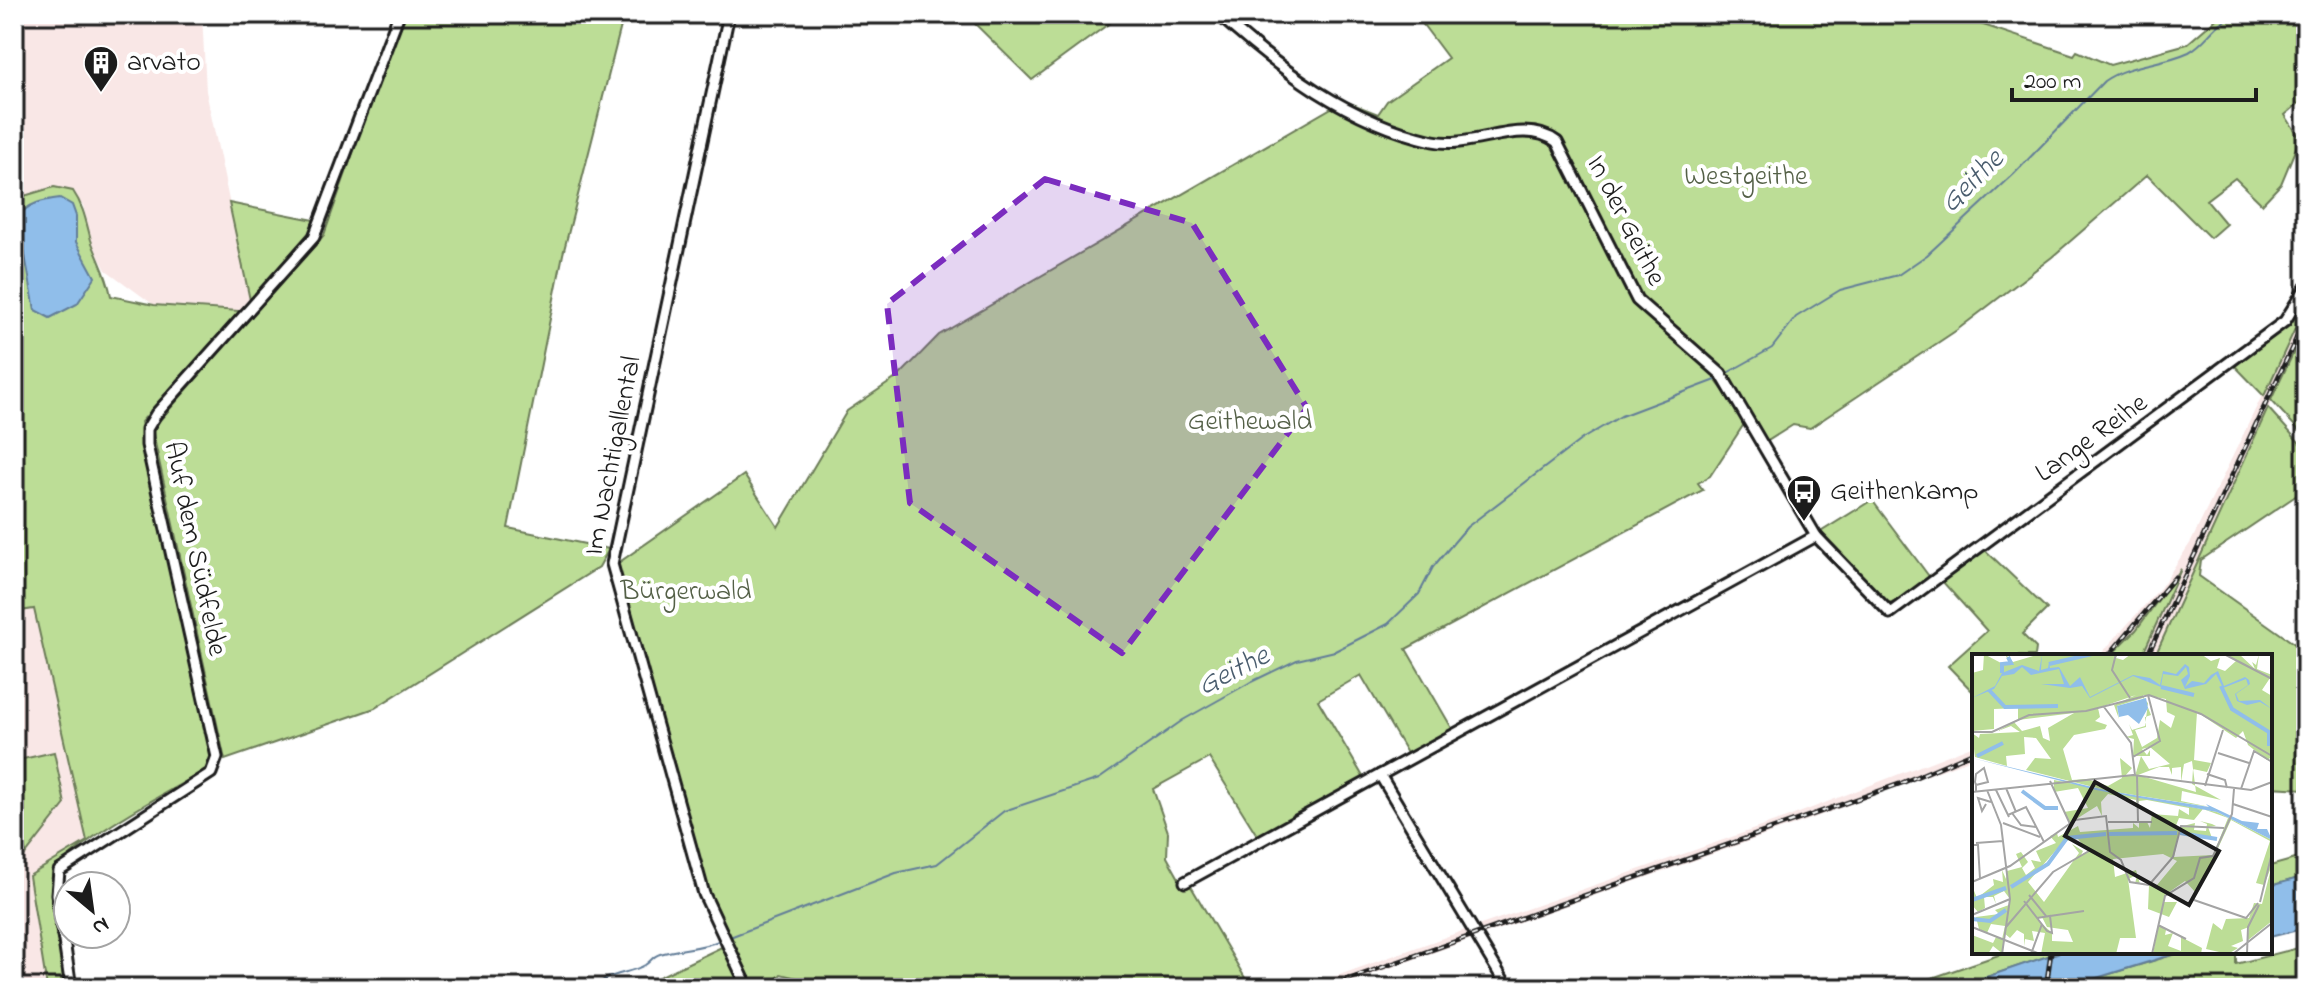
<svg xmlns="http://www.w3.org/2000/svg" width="2320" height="1002" font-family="'Indie Flower',sans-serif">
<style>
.built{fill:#f9e7e6}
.green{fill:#bcdd96;stroke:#6c7c59;stroke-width:2}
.water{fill:#90beea;stroke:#627d98;stroke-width:2}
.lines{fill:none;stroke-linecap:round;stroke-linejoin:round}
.stream{stroke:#627d98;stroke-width:2}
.street-casing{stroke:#1c1c1c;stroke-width:15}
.street{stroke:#fff;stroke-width:9}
.rail-casing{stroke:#1c1c1c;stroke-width:5}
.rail{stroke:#fff;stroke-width:2;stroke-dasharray:6;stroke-linecap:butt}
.marked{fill:#7b2cbf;fill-opacity:0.2;stroke:#7b2cbf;stroke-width:6;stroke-dasharray:16 10;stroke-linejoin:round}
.labels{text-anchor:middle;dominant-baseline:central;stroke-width:8;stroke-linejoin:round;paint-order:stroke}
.poi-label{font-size:28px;fill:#1c1c1c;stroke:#fff;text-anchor:start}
.park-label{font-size:28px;fill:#546047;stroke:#fff}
.street-label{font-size:28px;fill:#1c1c1c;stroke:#fff}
.water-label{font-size:30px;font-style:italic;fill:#4a5d6e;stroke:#fff}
.inset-river{fill:none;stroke:#90beea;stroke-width:4}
.inset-road{fill:none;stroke:#a4a4a4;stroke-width:2}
.view{fill:#1c1c1c;fill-opacity:0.15;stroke:#1c1c1c;stroke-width:4}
.inset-edge{fill:none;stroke:#1c1c1c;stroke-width:4}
</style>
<rect width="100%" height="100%" fill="#fff"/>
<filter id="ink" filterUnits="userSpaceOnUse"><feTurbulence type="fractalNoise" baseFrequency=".0125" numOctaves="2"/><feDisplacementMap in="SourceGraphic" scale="16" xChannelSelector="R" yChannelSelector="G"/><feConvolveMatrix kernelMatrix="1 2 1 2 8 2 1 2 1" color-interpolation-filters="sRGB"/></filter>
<g filter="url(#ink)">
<g class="built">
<path d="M14,14H202L206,91L250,300L240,311L154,305L106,270L92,244L83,205L54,187L14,199Z"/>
<path d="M2306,305V326L2155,656H2142L2179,574L2136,630L2110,656H2099L2160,588L2191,542Z"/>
<path d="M34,609L87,842L30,876L47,988H14V612Z"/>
<path d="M1974,745V756L1960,763L1792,826L1477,937L1472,928L1786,818Z"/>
<path d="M1465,930L1471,939L1334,988H1303Z"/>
</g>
<g class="green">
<path d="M402,14H682L676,18L622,22L563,254L508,528L609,549L599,567L375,708L225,760L152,429L324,235Z"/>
<path d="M970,14H1122L1032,80L967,16Z"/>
<path d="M1415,14H1950L2074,55L2077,51L2110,65L2187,44L2222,14H2306V97L2285,115L2300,138L2281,184L2262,204L2235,178L2206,200L2226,224L2210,238L2147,175L2052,257L1957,330L1810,428L1793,425L1766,442L1729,376L1717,382L1746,421L1710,476L1698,483L1703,490L1406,649L1453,730L1408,755L1361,675L1318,700L1365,780L1260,840L1209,758L1153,789L1168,832L1167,857L1181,882L1189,883L1251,988H813L810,981L781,974L768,988H636L728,944L711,911L614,566L744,475L778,527L847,411L899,376L939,335L1338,104L1340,99L1378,114L1387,101L1448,58Z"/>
<path d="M54,187L73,191C84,207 86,222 91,240C98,260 107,274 111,296L154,305L240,311L141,422L212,759L206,770C175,788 59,848 53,879C47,907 62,959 67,988H47L29,876L87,841L34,609L14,612V413L23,404L14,365V199Z"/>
<path d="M229,203L319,221L250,300Z"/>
<path d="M2304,302L2306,305L2264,396L2235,366L2291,320Z"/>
<path d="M2306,326V433L2303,435L2271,400Z"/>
<path d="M2268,408L2306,450V489L2201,560L2199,576L2306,652V789L2270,787V656H2155Z"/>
<path d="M1872,500L1931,579L1896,603L1882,601L1819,533Z"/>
<path d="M1984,549L2047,609L2022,634L2036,648L2035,656H1974V693L1948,666L1987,631L1941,580Z"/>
<path d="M2181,569L2142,656H2110L2136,630Z"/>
<path d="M54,752L65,804L26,854L14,811V761Z"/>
<path d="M2306,856V876L2270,886V866Z"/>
<path d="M2306,946V976L2276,988H2064L2182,952H2236V964Z"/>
<path d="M2007,952H2060L1954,988H1903Z"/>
</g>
<g class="water">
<path d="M60,198L72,205L76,216V242L95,277L77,304L50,318L35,310L18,217C28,203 44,200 60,198Z"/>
<path d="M2306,876V928L2270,937V886Z"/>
<path d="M2060,952H2181L2064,988H1954Z"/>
</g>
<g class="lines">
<g class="stream">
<path d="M1729,372L1772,348L1796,317L1840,290L1898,275L1927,255L2014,174L2104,81C2130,63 2161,65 2189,52C2209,41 2215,20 2239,14"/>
<path d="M730,937L896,873L937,864L1004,811L1099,779L1183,720L1249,683L1297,660L1335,651L1388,624L1419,594L1433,567L1467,527L1582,439L1621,416L1716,380"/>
<path d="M595,988C605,973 630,974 645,965C651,961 653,956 660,954C682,948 701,949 721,940"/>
</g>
<defs>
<g id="street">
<path d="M729,14L612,564L704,894L748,988"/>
<path d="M1218,14C1280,70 1349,122 1433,141C1473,150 1523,116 1557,142L1637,300L1721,374L1816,536L1890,613L2285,321L2306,287"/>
<path d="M1380,775L1508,988"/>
<path d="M1185,882L1816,536"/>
<path d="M71,988L57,894L59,871L211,773L217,757L147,445V429L156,414L314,237L399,14"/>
</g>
</defs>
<use href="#street" class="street-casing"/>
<use href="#street" class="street"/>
<defs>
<g id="rail">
<path d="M2108,656L2175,577"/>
<path d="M2147,656L2306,318"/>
<path d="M1324,988L1902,783L1974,752"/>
<path d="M2046,988L2051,952"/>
</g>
</defs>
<use href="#rail" class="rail-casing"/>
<use href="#rail" class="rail"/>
</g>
</g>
<path class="marked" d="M1045,179L1192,223L1307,408L1122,653L910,503L887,304Z"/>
<defs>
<symbol id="building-pin" viewBox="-11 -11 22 30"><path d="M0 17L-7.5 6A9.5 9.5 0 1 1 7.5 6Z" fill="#1c1c1c" stroke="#fff"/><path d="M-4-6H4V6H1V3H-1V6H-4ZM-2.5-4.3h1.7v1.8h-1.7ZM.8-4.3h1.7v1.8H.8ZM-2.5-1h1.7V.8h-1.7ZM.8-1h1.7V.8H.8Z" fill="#fff"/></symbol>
<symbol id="bus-pin" viewBox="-11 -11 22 30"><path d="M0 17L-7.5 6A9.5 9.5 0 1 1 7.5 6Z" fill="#1c1c1c" stroke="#fff"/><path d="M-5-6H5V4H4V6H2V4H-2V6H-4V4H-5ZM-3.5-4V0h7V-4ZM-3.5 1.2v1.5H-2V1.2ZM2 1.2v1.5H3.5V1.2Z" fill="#fff"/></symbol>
</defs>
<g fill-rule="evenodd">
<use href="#building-pin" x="81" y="43" width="40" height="54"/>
<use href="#bus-pin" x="1784" y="472" width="40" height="54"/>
</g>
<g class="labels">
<g class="poi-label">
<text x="127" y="63">arvato</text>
<text x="1830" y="492">Geithenkamp</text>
</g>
<g class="park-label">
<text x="1746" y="177">Westgeithe</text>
<text x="1250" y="422">Geithewald</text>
<text x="686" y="592">Bürgerwald</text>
</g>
<g class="street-label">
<text transform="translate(1625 221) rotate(63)">In der Geithe</text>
<text transform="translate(2092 439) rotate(-36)">Lange Reihe</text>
<text transform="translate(614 456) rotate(-79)">Im Nachtigallental</text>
<text transform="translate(194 549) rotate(78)">Auf dem Südfelde</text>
</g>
<g class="water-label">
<text transform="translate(1973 182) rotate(-45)">Geithe</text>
<text transform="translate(1234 672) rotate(-27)">Geithe</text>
</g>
</g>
<g transform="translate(1972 654)">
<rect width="300" height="300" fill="#fff"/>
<path d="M12,0L29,9L37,8L33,0L41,8L68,0H146L144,4L151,6L159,0H229L239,7L248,4L245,14L253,17L264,7L253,1L267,0L283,15L280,8L284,11L287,0L285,15L300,21L290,36L300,42V103L295,106L276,91L271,77L264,84L225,58L222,106L239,109L235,118L221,115L220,130L249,146L210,137L209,147L238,153L137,137L54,116L63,104L79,105L64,84L52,83L53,100L34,102L35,112L3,103L0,79L7,84L8,80L48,78L39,72L26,77L42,68L50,77L68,72L71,84L78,87L76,74L102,59L46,66V54L22,55V75L0,77V19L11,16ZM164,41L142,51L147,65L145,52L171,44L176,49L173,72L160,76L157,70L161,81L154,83L162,85L161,102H178V96L175,101L170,95L178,93L198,110L177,115L169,102L163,122H153L160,114L148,104L150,124L136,132L118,126L129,124L100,126L91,95L102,81L133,75L135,71L123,67L128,63L126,54ZM171,41L194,45L195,58L203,62L199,74L188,66L185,84L170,93L163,76L174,73L173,63L179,61ZM220,107L224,138L166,121L187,113H197L200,121V114L209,113V128L212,110ZM82,126L245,158L300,186V267L275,287L277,273L269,276L271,287L259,292L266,294L256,300L234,295L241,269L250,276L254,265L277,264L282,249L290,250L300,211L292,231L284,229L298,187L259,166L225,240L213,227L193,241L192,248H205L197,263L176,255L177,231H185L205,207L191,200L141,205L143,223L164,216L168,230H163L165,221L156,225L164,284H148L144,300H69L73,279L60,277L62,287L53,285L52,292V280L45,276L38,284L32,279L31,300L21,292L16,300L0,298V281L21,289L24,283L30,285L33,272L19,270L15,279L7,275L4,263L27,260L23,256L37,251L38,245L32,237L22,242L24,250L21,243H12L13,254L6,258L0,251V232L5,244L22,231L21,225L31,228L30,216L34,225L35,217L50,213L44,200L49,198L56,208L50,214L54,221L63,214L59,206L69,208L64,197L84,189L78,182L85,179L86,183L106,172L108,178L161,174V169L167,174V168H175L178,174L180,160L206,162L207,155L217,161V154L175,146L167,147L165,152L164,146L136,140L129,148L130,162L125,152L98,169L92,158L116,154L106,134L82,138ZM231,155L256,164L241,201L202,203L207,179L240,184L236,173L244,172L240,170L228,167L235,170L234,177L222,176L223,169L203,174L207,164L222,166ZM106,185L116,197L109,201L111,197L100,190L107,199L72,248L56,228L92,187ZM70,263L75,273L96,276L101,288L80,287V279L65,265ZM186,271L194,276L193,281L201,279L196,292L209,297V283L230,294L229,300H181Z" fill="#bcdd96" fill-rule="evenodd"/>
<path d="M70,1L69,16L76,14L77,8L78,14L87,13L98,32L108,23L118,43L161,21L178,24L188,31L191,17L204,20L213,10L217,13L218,22L213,33L220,27L232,29L239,21L246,17L252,32L273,23L277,26L278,30L264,40L267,47L288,46L300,55L288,48L275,51L265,47L263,40L276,31L274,25L251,34L244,20L234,30L213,35L209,26L216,20L214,13L206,22L191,20L189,33L161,22L118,44L110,32L98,34L69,30H92L87,15L59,21L50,13L42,20L30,22L22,35L0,44L23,32L30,19L50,11L67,17ZM174,44L176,54L167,70L156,61L147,63L145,52ZM0,104L137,137L237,153L234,150L270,167L287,169L285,175H295L300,186L245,158L124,136Z" fill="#90beea"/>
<path class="inset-river" d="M77,10L120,0M30,19V10L39,9L36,3M249,32L260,55L297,78V92M189,33L222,41M17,36L33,53L86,52M5,102L31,89M50,137L73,154H86M208,179L245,185M137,180L205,179M39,233L76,210L95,184L134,180M0,246L34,234M0,265L18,267L34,256"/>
<path class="inset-road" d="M144,0L140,16L158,44M252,0L300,25M132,53L159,89L163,121M0,78H20L57,61L114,57L177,41L229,60L300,102M246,99L277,109M161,103L188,87L176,41M235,120L253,126L255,134M165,122L166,168M78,127L98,170M4,131L16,128L12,114L4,120L3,128L4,131V137M233,132L251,76M34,134L44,158M269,135L282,97L300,108M15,136L29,171L38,245L30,300M24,136L37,163M0,138L161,121L279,136L300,128M14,150L10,157L6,144L19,148M261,150L300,163M40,159L49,171L64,173M36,161L54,153L72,188M136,168H180M31,169L68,183M4,189L31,187M0,191H6L8,225M0,228L38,212L103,166L134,162L138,198L149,206L158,228L177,231M177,231L201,203L209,172L252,174M57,241L74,262M222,246L274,264L286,249M52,247L75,277L80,279L78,262L65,264M288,248L300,199M0,261L38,245M78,262L112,257M186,271L214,285M0,273L68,300M34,273L81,218L117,197M59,300L70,270M97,300H134M180,300L193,242L222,224L228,204L241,202L260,160L262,135M261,300L300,269M275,300L276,273L287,251"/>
<path class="view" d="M123,128L247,197L217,251L93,182Z"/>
<rect width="300" height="300" class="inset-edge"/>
</g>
<rect width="2320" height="1002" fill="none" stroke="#fff" stroke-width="48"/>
<rect x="24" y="24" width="2272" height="954" fill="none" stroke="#1c1c1c" stroke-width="3" filter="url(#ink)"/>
<g transform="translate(92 910) rotate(151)"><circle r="38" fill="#ffffff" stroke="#a4a4a4" stroke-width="2"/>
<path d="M0-6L14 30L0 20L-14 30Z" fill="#1c1c1c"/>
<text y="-12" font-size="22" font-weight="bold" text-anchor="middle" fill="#1c1c1c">N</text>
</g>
<path d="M2012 88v12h244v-12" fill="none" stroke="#1c1c1c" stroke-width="4"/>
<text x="2024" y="88" font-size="24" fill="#1c1c1c" stroke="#ffffff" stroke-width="6" paint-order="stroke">200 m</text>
</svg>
